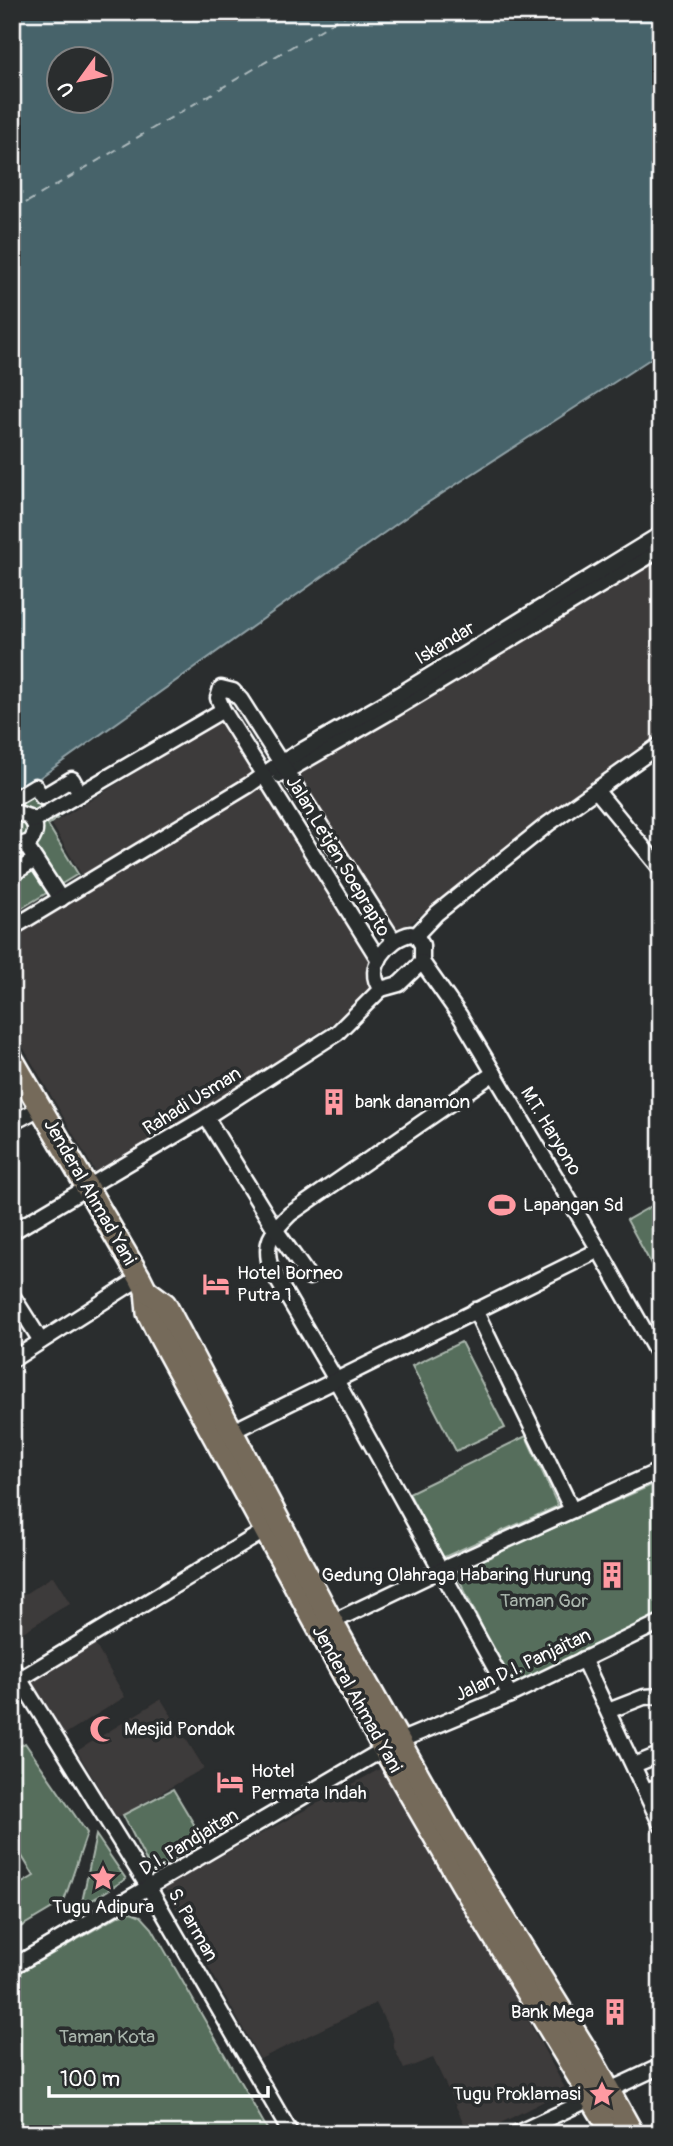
<svg xmlns="http://www.w3.org/2000/svg" width="673" height="2146" font-family="Pangolin,sans-serif">
<style>
.built{fill:#3e3a3a}
.green{fill:#566e5b;stroke:#aab6ad;stroke-width:2}
.water{fill:#46636a;stroke:#90a1a6;stroke-width:2;fill-rule:evenodd}
.lines{fill:none;stroke-linecap:round;stroke-linejoin:round}
.ferry{stroke:#acb9bc;stroke-width:2;stroke-dasharray:9 7;stroke-linecap:butt}
.minor-casing{stroke:#fff;stroke-width:19}
.highway-casing{stroke:#fff;stroke-width:26}
.minor{stroke:#2a2d2e;stroke-width:14}
.highway{stroke:#746a5a;stroke-width:21}
.labels{text-anchor:middle;dominant-baseline:central;stroke-width:7;stroke-linejoin:round;paint-order:stroke}
.street-label{font-size:19px;fill:#fff;stroke:#2a2d2e}
.poi-label{font-size:19px;fill:#fff;stroke:#2a2d2e;text-anchor:start}
.park-label{font-size:19px;fill:#aab6ad;stroke:#2a2d2e}
</style>
<rect width="100%" height="100%" fill="#2a2d2e"/>
<filter id="ink" filterUnits="userSpaceOnUse"><feTurbulence type="fractalNoise" baseFrequency=".0143" numOctaves="2"/><feDisplacementMap in="SourceGraphic" scale="14" xChannelSelector="R" yChannelSelector="G"/><feConvolveMatrix kernelMatrix="1 2 1 2 8 2 1 2 1" color-interpolation-filters="sRGB"/></filter>
<g filter="url(#ink)">
<g class="built">
<path d="M661,539V732L396,934L291,767Z"/>
<path d="M219,721L255,776L84,879L52,824Z"/>
<path d="M261,785L371,959L368,976L370,988L343,1016L185,1123L97,1175L12,1028V939Z"/>
<path d="M53,1576L70,1603L23,1632L12,1615V1602Z"/>
<path d="M92,1639L125,1697L65,1734L30,1679Z"/>
<path d="M161,1699L204,1768L117,1818L77,1751Z"/>
<path d="M389,1764L566,2090L479,2134H469L433,2058L404,2069L394,2048L393,2037L376,2003L260,2059L164,1887Z"/>
</g>
<g class="green">
<path d="M35,781L58,818L48,825L78,874L12,914V795Z"/>
<path d="M655,1204L661,1215V1270L656,1273L627,1220Z"/>
<path d="M461,1342L505,1428L456,1451L412,1366Z"/>
<path d="M526,1436L558,1506L442,1558L409,1493Z"/>
<path d="M661,1481V1616L512,1688L455,1571Z"/>
<path d="M25,1743L87,1833L64,1901L12,1932V1889L34,1876L12,1840V1751Z"/>
<path d="M173,1789L204,1841L152,1872L123,1815Z"/>
<path d="M96,1835L126,1879L81,1907Z"/>
<path d="M131,1912L141,1916L152,1928L270,2134H12V1977L120,1915Z"/>
</g>
<path class="water" d="M12,12H661V352L412,513L35,781L12,795ZM60,60H102V102H60Z"/>
<g class="lines">
<path class="ferry" d="M12,211L351,12"/>
<defs>
<g id="minor">
<path d="M280,775L395,709L661,549"/>
<path d="M596,790L661,869"/>
<path d="M12,800L35,786L42,797L72,779L80,793"/>
<path d="M12,815L18,813L29,817C37,825 37,833 30,842L20,845L12,843"/>
<path d="M33,821L223,710"/>
<path d="M25,844L61,899"/>
<path d="M12,874L35,860"/>
<path d="M12,928L249,785L280,763L390,700L661,534"/>
<path d="M411,934L416,935L422,945V962L399,984L381,989C363,969 390,937 411,934Z"/>
<path d="M416,935L437,913L548,824L661,744"/>
<path d="M379,960L223,710L218,698L221,688L233,691L241,700L394,941"/>
<path d="M422,962L460,1016L599,1250L661,1360"/>
<path d="M494,1073L290,1214C271,1233 263,1242 271,1269L336,1380L510,1695"/>
<path d="M206,1117L275,1229L309,1277"/>
<path d="M12,1123L40,1108"/>
<path d="M12,1232L206,1117L337,1033L381,989"/>
<path d="M12,1295L41,1341"/>
<path d="M475,1310L572,1510"/>
<path d="M12,1360L140,1278"/>
<path d="M233,1431L599,1250"/>
<path d="M326,1625L447,1567L661,1470"/>
<path d="M583,1659L661,1825"/>
<path d="M12,1667L149,1888L291,2134"/>
<path d="M20,1679L266,1530"/>
<path d="M608,1711L644,1697L661,1696"/>
<path d="M399,1741L510,1695L661,1622"/>
<path d="M634,1765L661,1754"/>
<path d="M646,1791L661,1785"/>
<path d="M12,1967L384,1749"/>
<path d="M515,2134L661,2066"/>
</g>
<g id="highway">
<path d="M12,1059L140,1278L146,1290L148,1313L161,1339L384,1749L462,1884L613,2134"/>
<path d="M146,1290L165,1304L332,1622L450,1831L592,2060L633,2134"/>
</g>
</defs>
<use href="#minor" class="minor-casing"/>
<use href="#highway" class="highway-casing"/>
<use href="#minor" class="minor"/>
<use href="#highway" class="highway"/>
</g>
</g>
<defs>
<symbol id="building-bare" viewBox="-9 -9 18 18"><path d="M-4-6H4V6H1V3H-1V6H-4ZM-2.5-4.3h1.7v1.8h-1.7ZM.8-4.3h1.7v1.8H.8ZM-2.5-1h1.7V.8h-1.7ZM.8-1h1.7V.8H.8Z" fill="#ff9aa2" stroke="#2a2d2e" stroke-width="2.5" paint-order="stroke"/></symbol>
<symbol id="stadium-bare" viewBox="-9 -9 18 18"><path d="M0-5a6.5 5 0 1 0 0 10a6.5 5 0 1 0 0-10ZM-3.5-1.8h7v3.6h-7Z" fill="#ff9aa2" stroke="#2a2d2e" stroke-width="2.5" paint-order="stroke"/></symbol>
<symbol id="hotel-bare" viewBox="-9 -9 18 18"><path d="M-6-4.5h1.5V1H6V5H4.5V3h-9V5H-6ZM-4 0a1.8 1.8 0 1 1 3.6 0ZM.5 0V-2.5h3Q6-2.5 6 0Z" fill="#ff9aa2" stroke="#2a2d2e" stroke-width="2.5" paint-order="stroke"/></symbol>
<symbol id="mosque-bare" viewBox="-9 -9 18 18"><path d="M3.5-4.9A6 6 0 1 0 3.5 4.9A5 5 0 1 1 3.5-4.9Z" fill="#ff9aa2" stroke="#2a2d2e" stroke-width="2.5" paint-order="stroke"/></symbol>
<symbol id="sight-bare" viewBox="-9 -9 18 18"><path d="M0-6L1.8-2.2L6-1.7L2.9 1.2L3.7 5.4L0 3.3L-3.7 5.4L-2.9 1.2L-6-1.7L-1.8-2.2Z" fill="#ff9aa2" stroke="#2a2d2e" stroke-width="2.5" paint-order="stroke"/></symbol>
</defs>
<g fill-rule="evenodd">
<use href="#building-bare" x="315" y="1083" width="38" height="38"/>
<use href="#stadium-bare" x="483" y="1186" width="38" height="38"/>
<use href="#hotel-bare" x="197" y="1265" width="38" height="38"/>
<use href="#building-bare" x="593" y="1556" width="38" height="38"/>
<use href="#mosque-bare" x="84" y="1710" width="38" height="38"/>
<use href="#hotel-bare" x="211" y="1763" width="38" height="38"/>
<use href="#sight-bare" x="84" y="1859" width="38" height="38"/>
<use href="#building-bare" x="596" y="1993" width="38" height="38"/>
<use href="#sight-bare" x="583" y="2075" width="38" height="38"/>
</g>
<g class="labels">
<g class="street-label">
<text transform="translate(445 643) rotate(-31)">Iskandar</text>
<text transform="translate(338 856) rotate(59)">Jalan Letjen Soeprapto</text>
<text transform="translate(192 1101) rotate(-32)">Rahadi Usman</text>
<text transform="translate(551 1131) rotate(59)">M.T. Haryono</text>
<text transform="translate(90 1192) rotate(60)">Jenderal Ahmad Yani</text>
<text transform="translate(523 1665) rotate(-25)">Jalan D.I. Panjaitan</text>
<text transform="translate(357 1699) rotate(61)">Jenderal Ahmad Yani</text>
<text transform="translate(189 1842) rotate(-31)">D.I. Pandjaitan</text>
<text transform="translate(193 1925) rotate(60)">S. Parman</text>
</g>
<g class="poi-label">
<text x="355" y="1102">bank danamon</text>
<text x="523" y="1205">Lapangan Sd</text>
<text x="237" y="1273">Hotel Borneo<tspan x="237" dy="22">Putra 1</tspan></text>
<text x="591" y="1575" text-anchor="end">Gedung Olahraga Habaring Hurung</text>
<text x="124" y="1729">Mesjid Pondok</text>
<text x="251" y="1771">Hotel<tspan x="251" dy="22">Permata Indah</tspan></text>
<text x="103" y="1907" text-anchor="middle">Tugu Adipura</text>
<text x="594" y="2012" text-anchor="end">Bank Mega</text>
<text x="581" y="2094" text-anchor="end">Tugu Proklamasi</text>
</g>
<g class="park-label">
<text x="544" y="1601">Taman Gor</text>
<text x="107" y="2037">Taman Kota</text>
</g>
</g>
<rect width="673" height="2146" fill="none" stroke="#2a2d2e" stroke-width="42"/>
<rect x="21" y="21" width="631" height="2104" fill="none" stroke="#fff" stroke-width="2.5" filter="url(#ink)"/>
<g transform="translate(80 80) rotate(237)"><circle r="33" fill="#2a2d2e" stroke="#7f8182" stroke-width="2"/>
<path d="M0-5L12 26L0 18L-12 26Z" fill="#ff9aa2"/>
<text y="-10" font-size="19" font-weight="bold" text-anchor="middle" fill="#ffffff">U</text>
</g>
<path d="M49 2086v10h219v-10" fill="none" stroke="#ffffff" stroke-width="3.5"/>
<text x="60" y="2086" font-size="21" fill="#ffffff" stroke="#2a2d2e" stroke-width="5" paint-order="stroke">100 m</text>
</svg>
